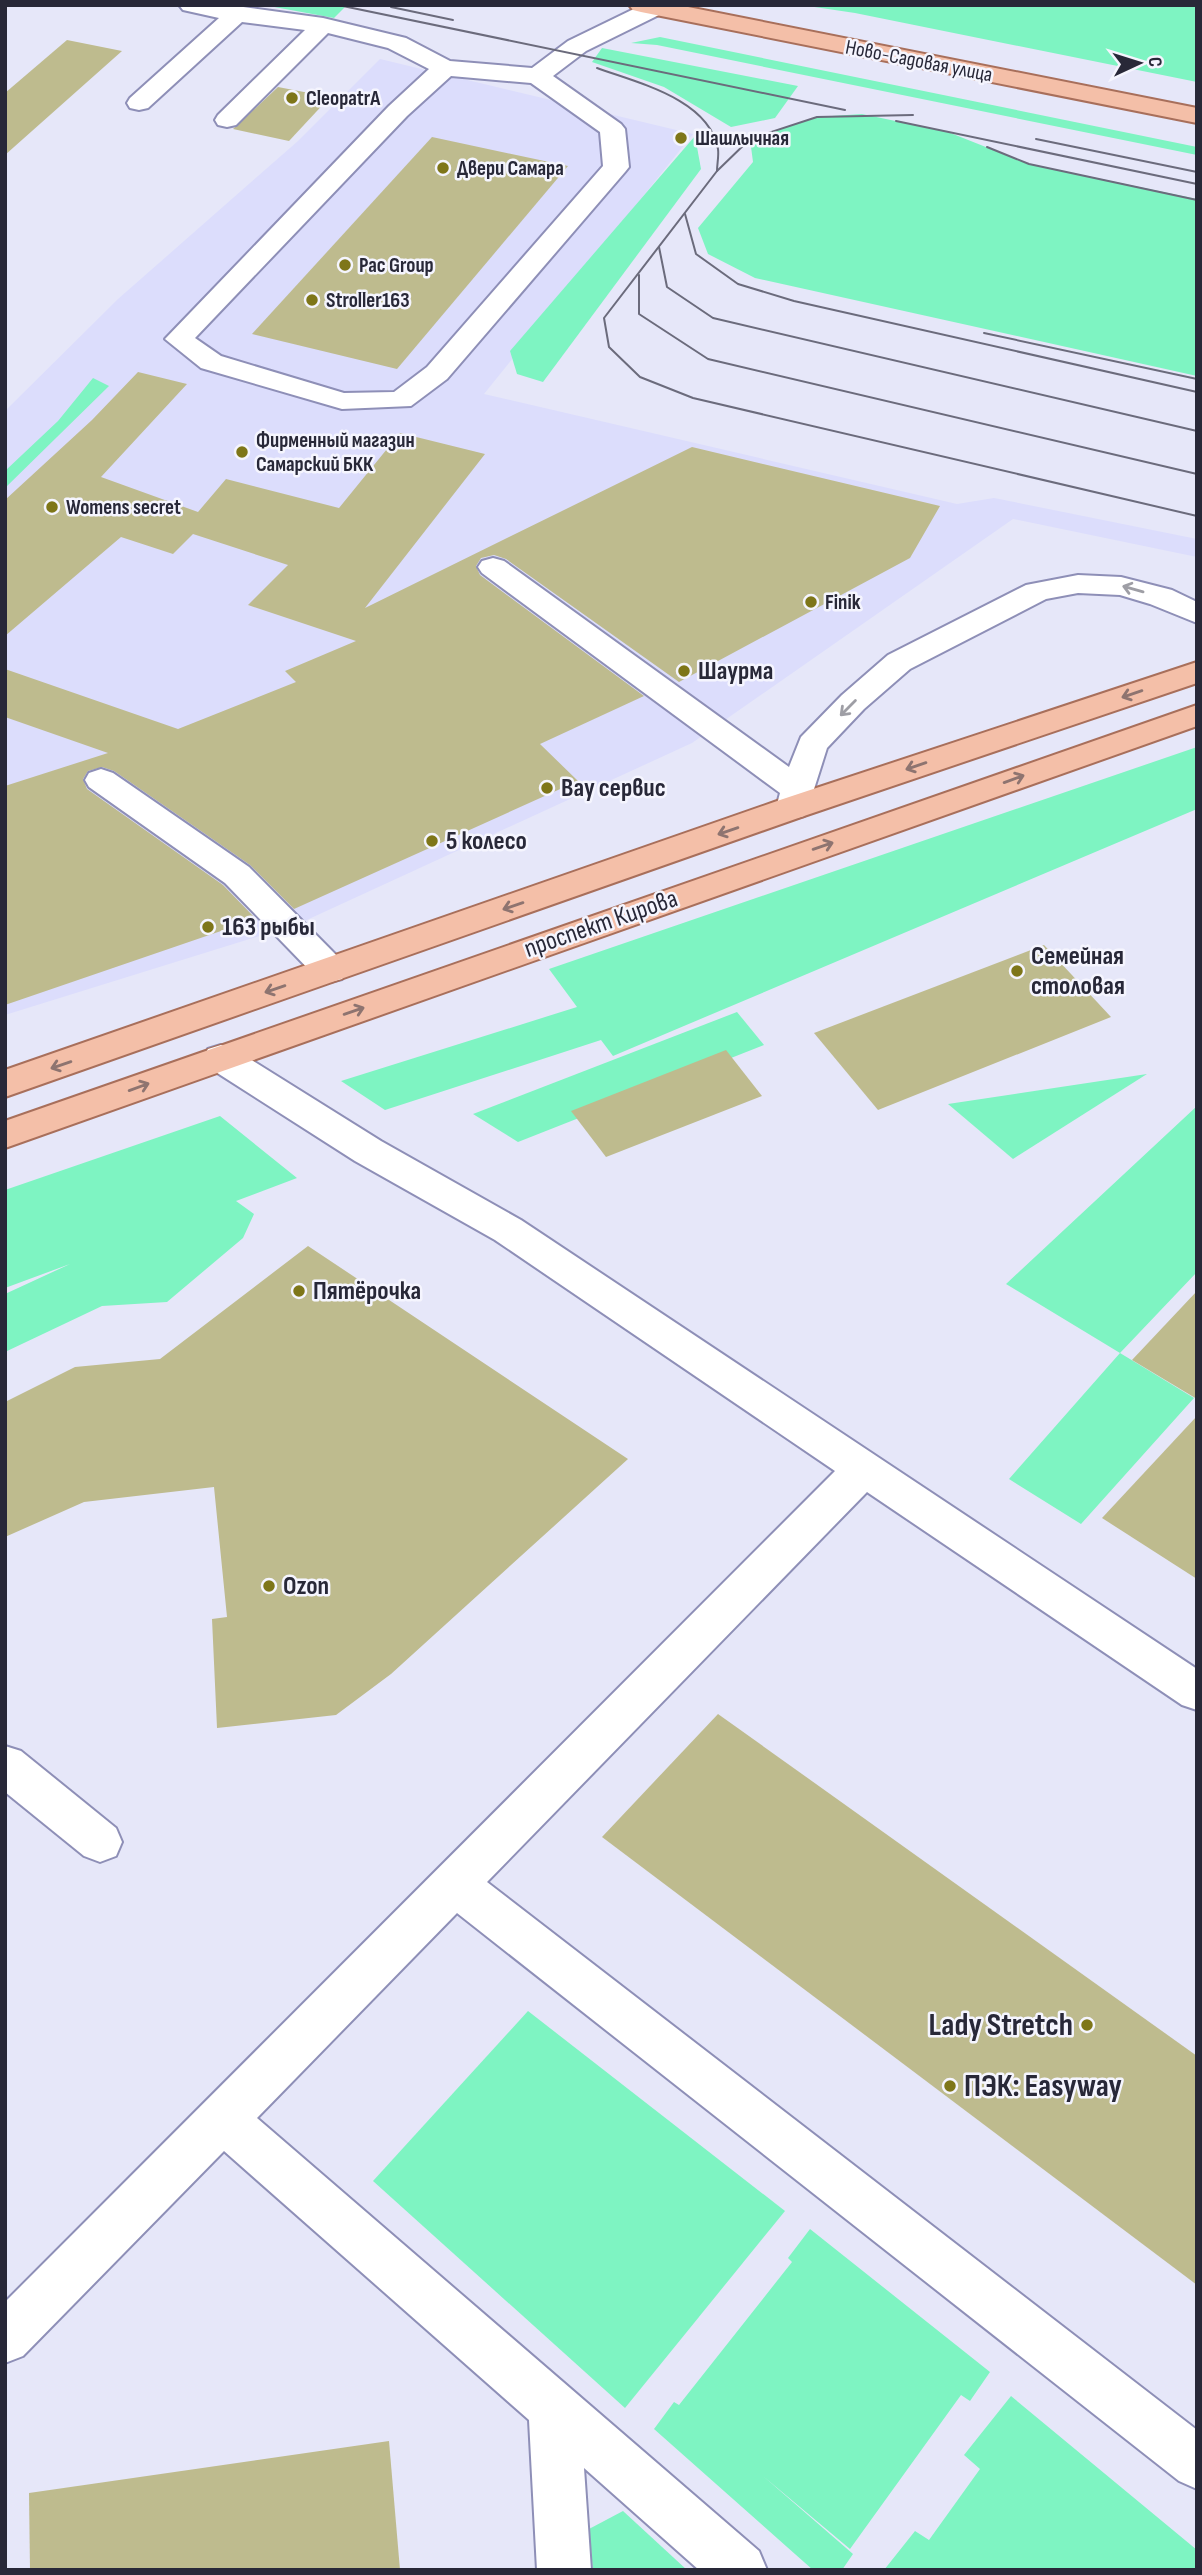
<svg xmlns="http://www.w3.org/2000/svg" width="1202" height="2575" font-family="'Sofia Sans Condensed',sans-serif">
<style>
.built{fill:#dcddfc}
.green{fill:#7ef4c2}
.building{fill:#bebb8e}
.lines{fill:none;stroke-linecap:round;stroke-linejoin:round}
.minor-casing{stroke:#8e8fb7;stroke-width:4}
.major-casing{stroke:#a86f5b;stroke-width:4}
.minor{fill:#fff;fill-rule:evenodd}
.major{fill:#f4bfa8;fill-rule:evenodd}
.tram{stroke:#6b6b7c;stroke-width:2}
.oneway{stroke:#9e9ea5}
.oneway2{stroke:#8e7470}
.poi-dot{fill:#7e7619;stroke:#f5f5fe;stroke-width:2.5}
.labels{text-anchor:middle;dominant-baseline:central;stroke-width:5;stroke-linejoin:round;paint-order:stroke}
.far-street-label{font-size:21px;fill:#282838;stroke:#f5f5fe}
.far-poi-label{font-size:21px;font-weight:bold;fill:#282838;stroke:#f5f5fe;text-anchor:start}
.poi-label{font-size:26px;font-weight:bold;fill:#282838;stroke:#f5f5fe;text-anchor:start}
.street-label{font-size:26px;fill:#282838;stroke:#f5f5fe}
.near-poi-label{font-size:32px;font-weight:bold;fill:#282838;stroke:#f5f5fe;text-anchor:end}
</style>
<rect width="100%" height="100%" fill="#e6e7f9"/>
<path class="built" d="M380,59L693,134L484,394L957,504L994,498L1197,539V557L1013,519L692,743L298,924L5,1015V411L118,299L298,141Z"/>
<g class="green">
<path d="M338,5L345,7L334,18L269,6Z"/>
<path d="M801,5H1197V82L855,13Z"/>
<path d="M660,37L1197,147V155L657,45L631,43Z"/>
<path d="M602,48L798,86L775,118L731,127L664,87L592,62Z"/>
<path d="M862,114L948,132L1029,164L1197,199V376L755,278L708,254L698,228L753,162L750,139L817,117Z"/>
<path d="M695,136L701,169L543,382L517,374L510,351Z"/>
<path d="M93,378L109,386L5,488V471L58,421Z"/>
<path d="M1197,747V809L613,1056L601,1040L385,1110L341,1081L577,1007L549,969Z"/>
<path d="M737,1012L764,1045L518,1142L473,1114Z"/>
<path d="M1147,1074L1013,1159L948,1104Z"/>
<path d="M1197,1106V1272L1120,1353L1194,1398L1081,1524L1009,1479L1120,1353L1006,1284Z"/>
<path d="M220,1116L297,1178L236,1201L254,1214L243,1238L167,1302L102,1306L5,1352V1294L70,1264L5,1288V1190Z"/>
<path d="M528,2011L785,2211L625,2408L373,2181Z"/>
<path d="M810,2229L990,2372L970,2401L961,2395L850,2549L763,2476L853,2554L842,2570H813L654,2429L674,2402L679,2405L792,2262L788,2258Z"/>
<path d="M1011,2396L1197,2550V2570H884L915,2531L929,2540L980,2469L964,2455Z"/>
<path d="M623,2511L687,2570H593L589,2529Z"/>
</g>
<g class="building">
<path d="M67,40L122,51L5,155V93Z"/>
<path d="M278,87L330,97L289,141L233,129Z"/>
<path d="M432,137L568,166L397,369L252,334Z"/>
<path d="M138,372L187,384L101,477L198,512L226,479L339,508L400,433L485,454L365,608L692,447L940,506L910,558L679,682L506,559L494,555L481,558L476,566L480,575L644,696L540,744L578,781L294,909L250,865L114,771L102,767L88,771L83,779L87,789L223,885L256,919L5,1005V786L108,753L5,717V669L178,729L296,682L285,671L356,641L248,605L288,565L193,534L173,554L121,537L5,636V500L92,420Z"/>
<path d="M1044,945L1111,1017L878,1110L814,1033Z"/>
<path d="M726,1050L762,1096L606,1157L571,1111Z"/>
<path d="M308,1246L628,1459L391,1674L336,1715L217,1728L212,1619L227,1617L214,1487L84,1502L5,1537V1402L75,1367L160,1359Z"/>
<path d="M1197,1291V1399L1132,1360Z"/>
<path d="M1197,1416V1579L1102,1518Z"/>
<path d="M718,1714L1197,2056V2285L602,1837Z"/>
<path d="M389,2441L400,2570H30L29,2493Z"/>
</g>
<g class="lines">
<defs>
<g id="minor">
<path d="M179,5H229L323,18L406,38L450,61L532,68L568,41L642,5H673L669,10L586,51L553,76L621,124L625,129L629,167L625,172L447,379L411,406L342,409L201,368L165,339L389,106L429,69L388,48L328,33L236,125L227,127L218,125L215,120L218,115L305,30L242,22L148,108L139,110L130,108L127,103L130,98L219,18L183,10ZM451,76L531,83L600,132L603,166L427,367L394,392L344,393L221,356L195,338L407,116Z"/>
<path d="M493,558L504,561L789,767L801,737L842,695L888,655L1026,585L1078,575L1121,577L1172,590L1197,602V623L1150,604L1120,595L1078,593L1046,599L910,669L864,709L827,748L808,808L804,816L792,819L780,816L776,808L780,793L482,573L478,567L482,561Z"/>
<path d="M101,769L113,773L249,867L342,961L347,970L342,979L330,982L318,979L225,883L89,787L85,780L89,773Z"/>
<path d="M221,1045L234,1049L381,1141L521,1220L1197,1669V1710L1182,1705L867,1492L487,1882L1197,2430V2489L1179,2481L457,1913L257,2118L759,2551L767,2570H699L584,2468L591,2570H537L529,2420L224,2151L23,2356L5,2363V2302L835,1471L495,1240L355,1161L208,1067L203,1058L208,1049Z"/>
<path d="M5,1746L21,1751L116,1828L122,1842L116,1856L100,1862L84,1856L5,1792Z"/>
</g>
<g id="major">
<path d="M629,5H678L1197,108V123L641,12L633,10Z"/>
<path d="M1197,662V683L804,816L5,1097V1070L780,800Z"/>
<path d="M1197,705V726L5,1148V1121Z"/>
</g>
</defs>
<use href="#minor" class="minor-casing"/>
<use href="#major" class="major-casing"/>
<use href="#minor" class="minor"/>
<use href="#major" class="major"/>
<g class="tram">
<path d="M338,5L845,110"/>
<path d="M391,7L453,20"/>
<path d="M597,68C638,83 709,99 718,149C719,156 717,164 717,171"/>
<path d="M913,115L817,117L750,139L717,171L604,318L609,347L640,377L693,398L1197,516"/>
<path d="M896,121L1197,184"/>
<path d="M1036,139L1197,172"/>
<path d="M987,147L1029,164L1197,200"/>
<path d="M685,214L696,254L738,284L794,301L1197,392"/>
<path d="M659,247L667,287L713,318L1197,431"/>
<path d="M639,275V314L708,359L1197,474"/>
<path d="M984,333L1197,379"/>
</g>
</g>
<defs><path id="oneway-shaft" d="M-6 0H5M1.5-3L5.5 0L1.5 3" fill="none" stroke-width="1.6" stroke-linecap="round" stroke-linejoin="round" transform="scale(1.75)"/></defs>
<g class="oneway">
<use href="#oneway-shaft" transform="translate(1133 589) rotate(-164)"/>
<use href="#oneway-shaft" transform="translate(848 708) rotate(135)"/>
</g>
<g class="oneway2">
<use href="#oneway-shaft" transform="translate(1132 694) rotate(161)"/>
<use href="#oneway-shaft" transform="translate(916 766) rotate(161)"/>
<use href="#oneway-shaft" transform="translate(1014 779) rotate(-20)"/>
<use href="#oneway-shaft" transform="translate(728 831) rotate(161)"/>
<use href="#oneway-shaft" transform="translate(823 846) rotate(-19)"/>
<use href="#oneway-shaft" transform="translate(513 906) rotate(161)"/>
<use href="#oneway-shaft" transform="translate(275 989) rotate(161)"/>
<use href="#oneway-shaft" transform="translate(354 1011) rotate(-19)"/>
<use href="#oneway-shaft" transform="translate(61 1065) rotate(161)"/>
<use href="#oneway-shaft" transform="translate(139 1087) rotate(-20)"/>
</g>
<g class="poi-dot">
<circle cx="292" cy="98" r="7"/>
<circle cx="681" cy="138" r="7"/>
<circle cx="443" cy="168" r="7"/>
<circle cx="345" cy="265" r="7"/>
<circle cx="312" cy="300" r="7"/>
<circle cx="242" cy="452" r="7"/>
<circle cx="52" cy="507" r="7"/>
<circle cx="811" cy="602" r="7"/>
<circle cx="684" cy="671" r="7"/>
<circle cx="547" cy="788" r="7"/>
<circle cx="432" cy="841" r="7"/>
<circle cx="208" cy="927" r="7"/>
<circle cx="1017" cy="971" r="7"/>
<circle cx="299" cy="1291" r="7"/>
<circle cx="269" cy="1586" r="7"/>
<circle cx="1087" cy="2025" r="7"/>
<circle cx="950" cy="2086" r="7"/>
</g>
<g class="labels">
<g class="far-street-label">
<text transform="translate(919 61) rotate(11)">Ново-Садовая улица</text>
</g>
<g class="far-poi-label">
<text x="306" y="98">CleopatrA</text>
<text x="695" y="138">Шашлычная</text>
<text x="457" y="168">Двери Самара</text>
<text x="359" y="265">Pac Group</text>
<text x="326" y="300">Stroller163</text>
<text x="256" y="440">Фирменный магазин<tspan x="256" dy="24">Самарский БКК</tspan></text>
<text x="66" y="507">Womens secret</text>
<text x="825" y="602">Finik</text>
</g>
<g class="poi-label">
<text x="698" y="671">Шаурма</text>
<text x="561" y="788">Вау сервис</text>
<text x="446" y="841">5 колесо</text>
<text x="222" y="927">163 рыбы</text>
<text x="1031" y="956">Семейная<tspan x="1031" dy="30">столовая</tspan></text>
<text x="313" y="1291">Пятёрочка</text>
<text x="283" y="1586">Ozon</text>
</g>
<g class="street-label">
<text transform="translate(601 924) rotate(-19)">проспект Кирова</text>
</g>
<g class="near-poi-label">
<text x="1073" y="2025">Lady Stretch</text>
<text x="964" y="2086" text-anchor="start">ПЭК: Easyway</text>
</g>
</g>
<rect width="1202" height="2575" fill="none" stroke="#282838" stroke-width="14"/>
<g transform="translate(1139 63) rotate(86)" stroke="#f5f5fe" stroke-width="5" paint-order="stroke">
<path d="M0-5L12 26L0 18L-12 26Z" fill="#282838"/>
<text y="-10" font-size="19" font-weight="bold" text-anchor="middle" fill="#282838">С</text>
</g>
</svg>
